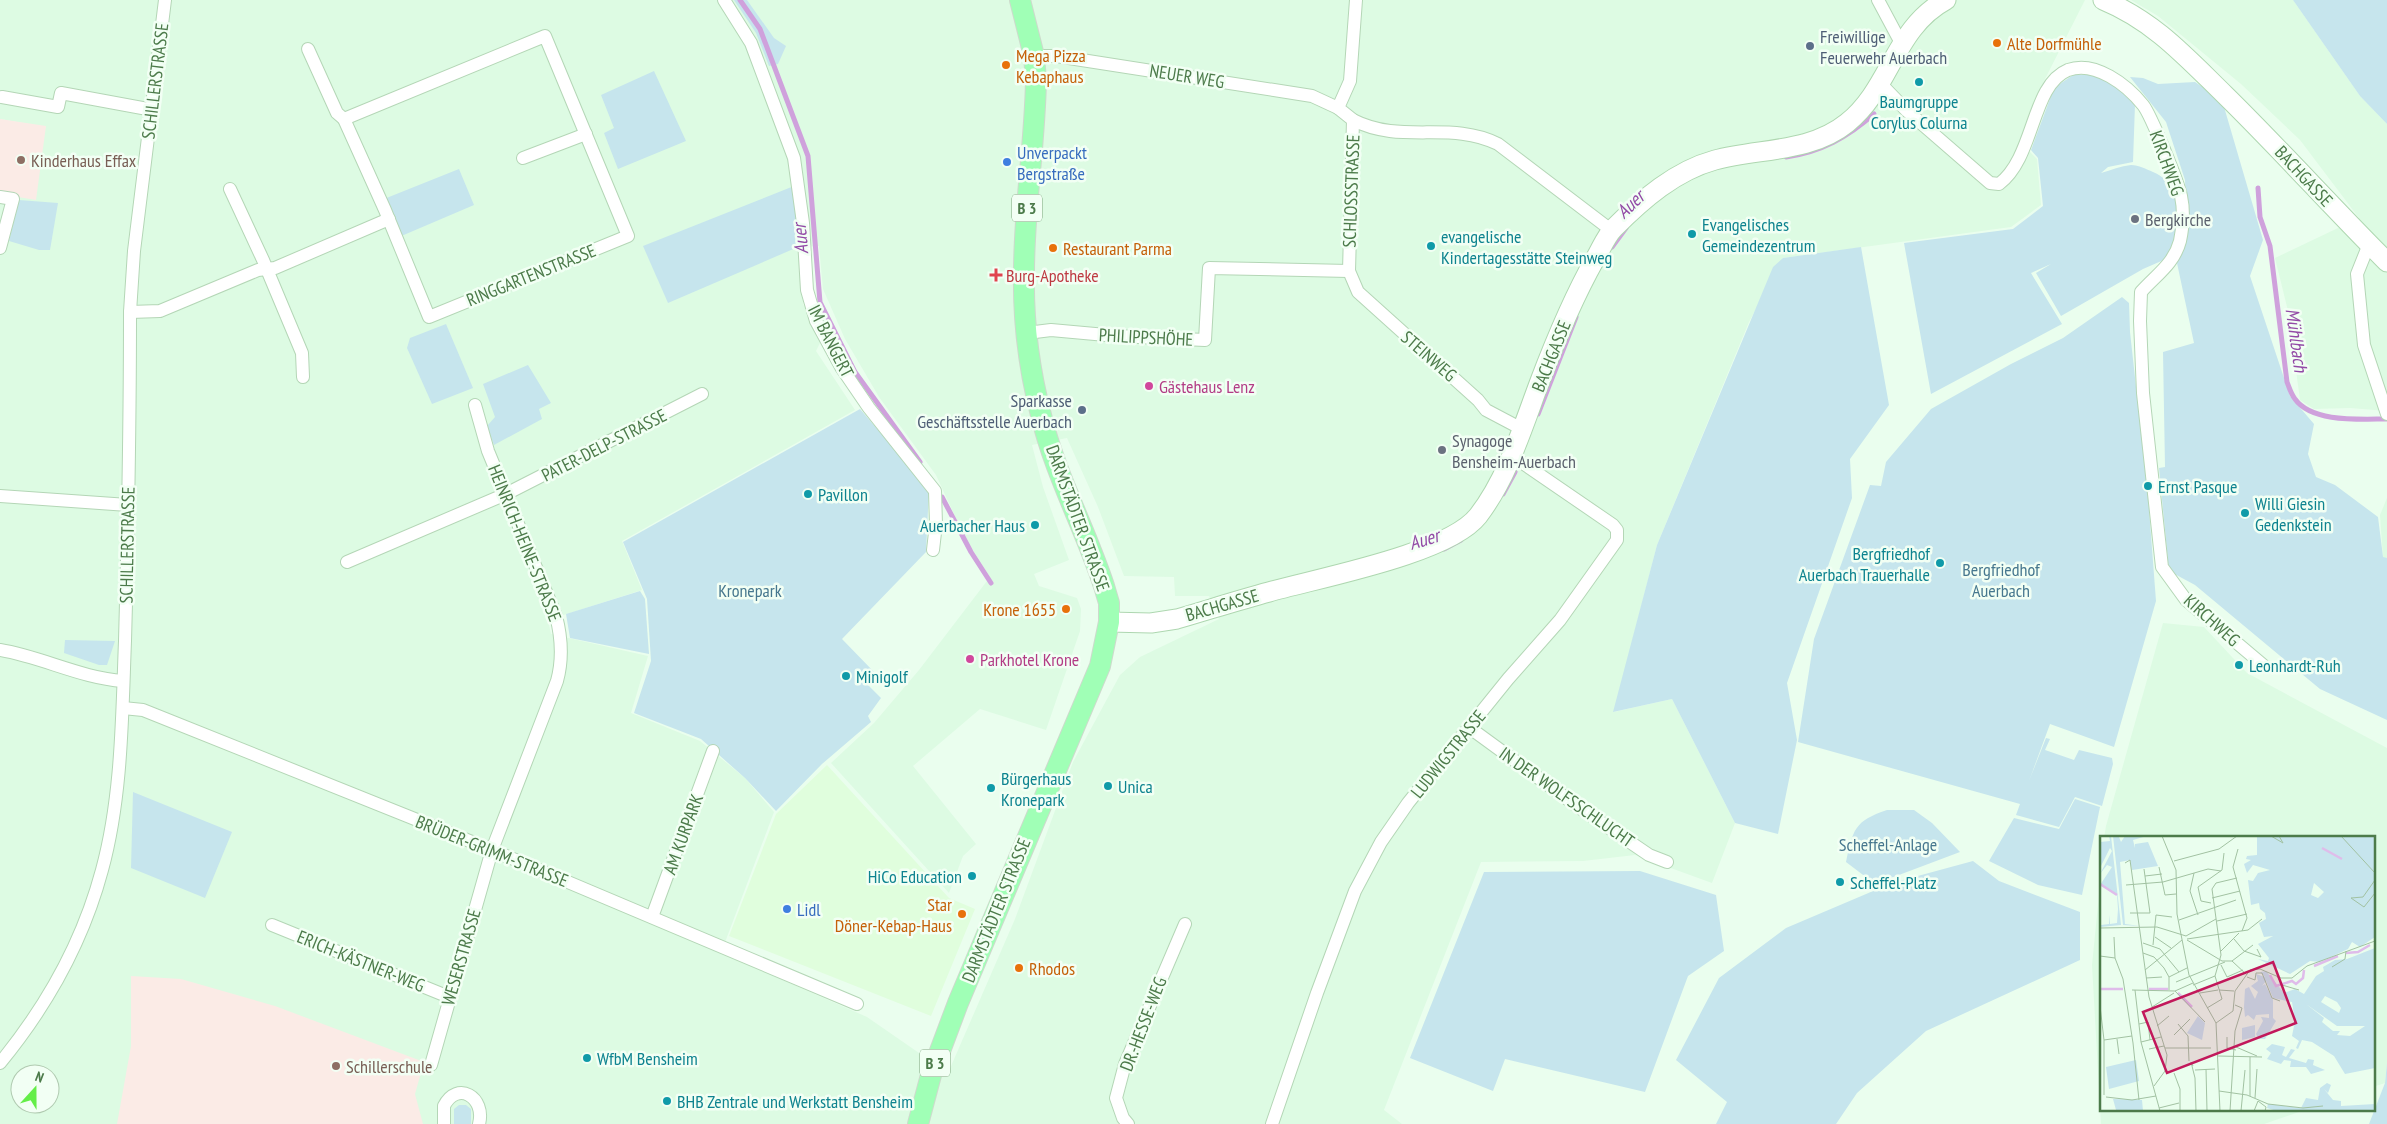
<svg xmlns="http://www.w3.org/2000/svg" width="2387" height="1124" font-family="'PT Sans Narrow',sans-serif">
<style>
.residential{fill:#ddfbe3;fill-rule:evenodd}
.commercial{fill:#e0fedd}
.education{fill:#fbebe6}
.green{fill:#c6e5ed}
.lines{fill:none;stroke-linecap:round;stroke-linejoin:round}
.stream{stroke:#cfa1dc;stroke-width:5}
.street-casing{stroke:#b4d6b6;stroke-width:14}
.secondary-casing{stroke:#aed7b0;stroke-width:21}
.primary-casing{stroke:#cddacc;stroke-width:22}
.street{stroke:#fff;stroke-width:12}
.secondary{stroke:#fff;stroke-width:19}
.primary{stroke:#a0ffb6;stroke-width:20}
.food-dot{fill:#e8710a;stroke:#f2fff4;stroke-width:2}
.service-dot{fill:#5c6f8a;stroke:#f2fff4;stroke-width:2}
.culture-dot{fill:#0f9aa8;stroke:#f2fff4;stroke-width:2}
.education-dot{fill:#8d6e63;stroke:#f2fff4;stroke-width:2}
.shop-dot{fill:#3f7fe0;stroke:#f2fff4;stroke-width:2}
.worship-dot{fill:#6b7280;stroke:#f2fff4;stroke-width:2}
.health-dot{fill:#e0444e;stroke:#f2fff4;stroke-width:2}
.hotel-dot{fill:#d1479c;stroke:#f2fff4;stroke-width:2}
.labels{text-anchor:middle;dominant-baseline:central;stroke-width:5;stroke-linejoin:round;paint-order:stroke}
.shield{fill:#f2fff4;stroke:#7ea37d;stroke-width:1}
.shield-label{font-size:16px;font-weight:bold;fill:#4c7b4a}
.service-label{font-size:18px;fill:#4e5e75;stroke:#f2fff4;text-anchor:start}
.food-label{font-size:18px;fill:#c56008;stroke:#f2fff4;text-anchor:start}
.street-label{font-size:18px;fill:#4c7b4a;stroke:#f2fff4}
.culture-label{font-size:18px;fill:#0d838f;stroke:#f2fff4;text-anchor:start}
.shop-label{font-size:18px;fill:#366cbe;stroke:#f2fff4;text-anchor:start}
.education-label{font-size:18px;fill:#785e54;stroke:#f2fff4;text-anchor:start}
.worship-label{font-size:18px;fill:#5b616d;stroke:#f2fff4;text-anchor:start}
.health-label{font-size:18px;fill:#be3a42;stroke:#f2fff4;text-anchor:start}
.hotel-label{font-size:18px;fill:#b23c85;stroke:#f2fff4;text-anchor:start}
.park-label{font-size:18px;fill:#46778e;stroke:#f2fff4}
.water-label{font-size:19px;font-style:italic;fill:#924aa6;stroke:#f2fff4}
.inset-river{fill:none;stroke:#dfbcea;stroke-width:2.5}
.inset-road{fill:none;stroke:#a2c2a2;stroke-width:1}
.view{fill:#c2185b;fill-opacity:0.15;stroke:#c2185b;stroke-width:2.5}
.inset-edge{fill:none;stroke:#4c7b4a;stroke-width:2.5}
</style>
<rect width="100%" height="100%" fill="#eafeee"/>
<g class="residential">
<path d="M0,0H2085L2044,81L2022,144L2037,159L2041,205L2011,227L1783,258L1749,322L1657,545L1614,712L1672,699L1735,823L1712,883L1635,855L1583,861L1481,862L1384,1110L1402,1124H0V194L46,127L0,119ZM819,246L823,289L845,339L879,397L936,475L965,538L990,577L919,670L874,723L831,763L949,893L963,856L976,844L913,766L980,709L1046,730L1080,631L1081,609L1077,598L1039,586L1034,574L1069,560L1043,487L1032,445L1067,438L1098,507L1124,576L1174,577L1175,596H1209L1219,619L1140,657L1120,675L1073,762L1015,919L948,1073L867,1017L721,953L774,812L745,778L700,741L631,713L648,656L551,634L548,620L642,590L622,541L855,410L816,351L822,339L803,304L800,247ZM20,1074H50V1104H20Z"/>
<path d="M2131,0H2293L2360,96L2387,124V411L2350,408L2314,409L2300,400L2288,311L2275,258L2359,218L2300,140L2241,84L2158,16Z"/>
<path d="M2387,498V558H2383L2380,515Z"/>
<path d="M2163,623L2204,627L2247,673L2387,748V1063L2385,1083L2373,1087V838H2104L2106,826Z"/>
<path d="M2101,875V1110H2305L2264,1124H2101L2092,965Z"/>
</g>
<path class="commercial" d="M827,765L949,898L975,909L931,1016L729,936L776,814Z"/>
<g class="education">
<path d="M0,119L46,126L36,200L0,194Z"/>
<path d="M131,976L181,979L275,1006L424,1062L415,1094L423,1124H117L131,1046Z"/>
</g>
<g class="green">
<path d="M734,0H747L774,38L786,46L778,64L769,66L756,33Z"/>
<path d="M2293,0H2387V124L2360,96Z"/>
<path d="M654,71L686,141L618,169L604,133L614,128L601,95Z"/>
<path d="M2095,74L2117,88L2135,104L2133,162L2108,167L2101,173C2111,170 2121,166 2131,165C2139,165 2146,169 2153,172C2188,187 2180,231 2166,259L2143,269L2061,316L2036,273L2051,264L2031,273L2062,324L1931,394L1904,243L2013,229L2043,206L2038,158L2031,150L2054,88L2073,75Z"/>
<path d="M2130,77L2143,78L2158,84L2195,82L2222,100L2263,240L2250,276L2290,396L2314,424L2308,454L2316,477L2335,485L2378,517L2383,557L2387,558V720L2320,689L2195,585L2169,571L2159,468L2165,467L2163,352L2194,343L2177,263L2187,232L2185,180L2166,122Z"/>
<path d="M459,169L474,205L399,237L384,199Z"/>
<path d="M794,186L798,247L668,303L643,246Z"/>
<path d="M19,200L58,203L50,250H39L9,241Z"/>
<path d="M1861,247L1889,405L1850,459L1852,498L1787,683L1797,740L1778,834L1735,823L1672,699L1613,712L1657,545L1773,267L1783,258Z"/>
<path d="M2122,297L2129,303L2130,332L2148,496L2156,601L2114,747L2050,724L2029,781L2046,738L2050,739L2045,750L2074,760L2079,750L2112,758L2113,764L2102,806L2075,797L2059,827L2016,815L2020,804L1798,742L1814,639L1870,485L1881,486L1886,462L1931,409L2011,364L2063,338Z"/>
<path d="M446,324L473,388L432,404L407,348L410,338Z"/>
<path d="M528,365L551,403L539,409L542,419L494,445L487,426L495,417L483,384Z"/>
<path d="M860,409L929,489L926,552L842,639L875,673L866,683L881,698L868,716L871,722L822,764L776,811L745,778L701,739L634,713L651,661L647,599L623,542Z"/>
<path d="M640,591L645,599L649,654L570,638L566,614Z"/>
<path d="M65,640L115,641L107,665H99L64,653Z"/>
<path d="M133,792L232,832L205,898L131,868Z"/>
<path d="M2075,799L2100,807L2082,895L2038,885L1989,861L2014,818L2059,829Z"/>
<path d="M1887,810H1914L1932,823L1960,852L1875,884L1846,862C1853,830 1854,821 1887,810Z"/>
<path d="M1973,861L1999,881L2080,912V960L1926,1031L1857,1093L1836,1124H1716L1727,1102L1676,1060L1719,978L1786,928L1892,883Z"/>
<path d="M1640,871L1716,895L1724,951L1688,976L1645,1092L1505,1059L1493,1091L1410,1058L1484,872Z"/>
<path d="M2387,1063V1124H2369L2385,1083Z"/>
<path d="M459,1105H466L471,1109V1124H454V1109Z"/>
</g>
<g class="lines">
<g class="stream">
<path d="M740,0L760,29L808,156L820,302L855,372L920,462"/>
<path d="M1786,157C1821,152 1848,137 1874,114"/>
<path d="M2258,188L2260,217L2270,246L2287,382C2289,387 2291,394 2295,399C2312,423 2361,419 2387,419"/>
<path d="M1612,247L1626,228"/>
<path d="M1538,414L1576,317"/>
<path d="M1503,494L1515,472"/>
<path d="M942,497L971,552L991,583"/>
<path d="M1444,549L1461,540"/>
</g>
<defs>
<g id="street">
<path d="M724,0L751,43L794,158L803,223L807,290L816,321L841,367L869,408L935,491L936,524L933,550"/>
<path d="M1356,0L1350,81L1338,108L1353,120L1349,271L1358,292L1478,400L1486,410L1522,429"/>
<path d="M1878,0L1901,43"/>
<path d="M545,36L628,236L429,317L385,210L344,119Z"/>
<path d="M308,49L337,113L344,119"/>
<path d="M1034,56H1056L1312,96L1338,108"/>
<path d="M1881,84L1907,111L1990,183L1999,184C2035,157 2031,85 2068,70C2095,60 2127,85 2143,105C2151,115 2178,182 2181,196C2184,210 2183,227 2180,241C2174,264 2156,275 2141,292L2140,321L2143,393L2162,567L2186,600L2263,665"/>
<path d="M2,97L58,107L61,93L153,110"/>
<path d="M1353,120C1402,145 1450,120 1498,144L1611,230"/>
<path d="M523,158L586,134"/>
<path d="M230,189L263,260L302,353L303,377"/>
<path d="M0,197L13,199L0,248"/>
<path d="M2369,244L2357,274L2364,345L2387,414"/>
<path d="M130,312L160,311L258,270L275,268L389,219"/>
<path d="M1027,333L1051,330L1117,336L1205,340L1209,268L1349,271"/>
<path d="M0,496L128,505"/>
<path d="M347,562L506,494L702,394"/>
<path d="M0,650C42,657 81,678 123,681"/>
<path d="M123,708L143,710L492,850L857,1004"/>
<path d="M1470,728L1577,806L1649,855L1667,862"/>
<path d="M652,917L713,751"/>
<path d="M272,925L449,997"/>
<path d="M0,1063C46,1007 83,941 102,870C122,797 122,717 125,641C128,531 130,422 130,312L134,251L165,0"/>
<path d="M431,1065L492,850L557,681C563,659 562,639 556,616L488,451L475,405"/>
<path d="M444,1124V1106C457,1080 486,1097 479,1124"/>
<path d="M1128,1124L1123,1118L1116,1098L1125,1064L1185,924"/>
<path d="M1272,1124L1317,993L1355,891L1381,842L1408,803L1508,679L1560,620L1617,540V530L1613,525L1511,455"/>
</g>
<g id="secondary">
<path d="M2103,0C2154,21 2186,57 2225,95C2280,149 2332,207 2387,262"/>
<path d="M1109,622L1151,623L1177,619C1208,610 1239,600 1269,592C1318,578 1448,554 1478,516C1508,477 1523,426 1540,381C1556,339 1573,298 1595,259C1601,249 1606,236 1614,228C1643,199 1675,171 1715,160C1759,148 1810,153 1847,123C1891,88 1894,28 1946,0"/>
</g>
<path id="primary" d="M918,1124L931,1075L958,1003L1100,666L1109,622V603L1104,586C1085,528 1055,474 1041,415C1029,369 1023,320 1024,272C1024,208 1035,144 1036,80L1034,56L1020,0"/>
</defs>
<use href="#street" class="street-casing"/>
<use href="#secondary" class="secondary-casing"/>
<use href="#primary" class="primary-casing"/>
<use href="#street" class="street"/>
<use href="#secondary" class="secondary"/>
<use href="#primary" class="primary"/>
</g>
<g class="food-dot">
<circle cx="1997" cy="43" r="5"/>
<circle cx="1006" cy="65" r="5"/>
<circle cx="1053" cy="248" r="5"/>
<circle cx="1066" cy="609" r="5"/>
<circle cx="962" cy="914" r="5"/>
<circle cx="1019" cy="968" r="5"/>
</g>
<g class="service-dot">
<circle cx="1810" cy="46" r="5"/>
<circle cx="1082" cy="410" r="5"/>
</g>
<g class="culture-dot">
<circle cx="1919" cy="82" r="5"/>
<circle cx="1692" cy="234" r="5"/>
<circle cx="1431" cy="246" r="5"/>
<circle cx="2148" cy="486" r="5"/>
<circle cx="808" cy="494" r="5"/>
<circle cx="2245" cy="513" r="5"/>
<circle cx="1035" cy="525" r="5"/>
<circle cx="1940" cy="563" r="5"/>
<circle cx="2239" cy="665" r="5"/>
<circle cx="846" cy="676" r="5"/>
<circle cx="1108" cy="786" r="5"/>
<circle cx="991" cy="788" r="5"/>
<circle cx="972" cy="876" r="5"/>
<circle cx="1840" cy="882" r="5"/>
<circle cx="587" cy="1058" r="5"/>
<circle cx="667" cy="1101" r="5"/>
</g>
<g class="education-dot">
<circle cx="21" cy="160" r="5"/>
<circle cx="336" cy="1066" r="5"/>
</g>
<g class="shop-dot">
<circle cx="1007" cy="162" r="5"/>
<circle cx="787" cy="909" r="5"/>
</g>
<g class="worship-dot">
<circle cx="2135" cy="219" r="5"/>
<circle cx="1442" cy="450" r="5"/>
</g>
<path class="health-dot" d="M993.5 267.5h5v5h5v5h-5v5h-5v-5h-5v-5h5z"/>
<g class="hotel-dot">
<circle cx="1149" cy="386" r="5"/>
<circle cx="970" cy="659" r="5"/>
</g>
<g class="labels">
<g class="shield">
<rect x="1012" y="194.5" width="30" height="27" rx="4"/>
<rect x="920" y="1049.5" width="30" height="27" rx="4"/>
</g>
<g class="shield-label">
<text x="1027" y="208">B 3</text>
<text x="935" y="1063">B 3</text>
</g>
<g class="service-label">
<text x="1820" y="36">Freiwillige<tspan x="1820" dy="21">Feuerwehr Auerbach</tspan></text>
<text x="1072" y="400" text-anchor="end">Sparkasse<tspan x="1072" dy="21">Geschäftsstelle Auerbach</tspan></text>
</g>
<g class="food-label">
<text x="2007" y="43">Alte Dorfmühle</text>
<text x="1016" y="55">Mega Pizza<tspan x="1016" dy="21">Kebaphaus</tspan></text>
<text x="1063" y="248">Restaurant Parma</text>
<text x="1056" y="609" text-anchor="end">Krone 1655</text>
<text x="952" y="904" text-anchor="end">Star<tspan x="952" dy="21">Döner-Kebap-Haus</tspan></text>
<text x="1029" y="968">Rhodos</text>
</g>
<g class="street-label">
<text transform="translate(1187 76) rotate(9)">NEUER WEG</text>
<text transform="translate(155 81) rotate(-83)">SCHILLERSTRASSE</text>
<text transform="translate(2167 163) rotate(70)">KIRCHWEG</text>
<text transform="translate(2304 176) rotate(47)">BACHGASSE</text>
<text transform="translate(1351 191) rotate(-88)">SCHLOSSSTRASSE</text>
<text transform="translate(531 275) rotate(-22)">RINGGARTENSTRASSE</text>
<text transform="translate(1146 337) rotate(3)">PHILIPPSHÖHE</text>
<text transform="translate(831 341) rotate(63)">IM BANGERT</text>
<text transform="translate(1429 356) rotate(41)">STEINWEG</text>
<text transform="translate(1551 356) rotate(-68)">BACHGASSE</text>
<text transform="translate(604 445) rotate(-27)">PATER-DELP-STRASSE</text>
<text transform="translate(1078 518) rotate(70)">DARMSTÄDTER STRASSE</text>
<text transform="translate(525 543) rotate(68)">HEINRICH-HEINE-STRASSE</text>
<text transform="translate(127 545) rotate(-89)">SCHILLERSTRASSE</text>
<text transform="translate(1222 605) rotate(-16)">BACHGASSE</text>
<text transform="translate(2212 620) rotate(42)">KIRCHWEG</text>
<text transform="translate(1448 754) rotate(-51)">LUDWIGSTRASSE</text>
<text transform="translate(1567 797) rotate(35)">IN DER WOLFSSCHLUCHT</text>
<text transform="translate(683 834) rotate(-70)">AM KURPARK</text>
<text transform="translate(492 851) rotate(22)">BRÜDER-GRIMM-STRASSE</text>
<text transform="translate(996 910) rotate(-68)">DARMSTÄDTER STRASSE</text>
<text transform="translate(461 957) rotate(-74)">WESERSTRASSE</text>
<text transform="translate(361 961) rotate(22)">ERICH-KÄSTNER-WEG</text>
<text transform="translate(1143 1024) rotate(-69)">DR.-HESSE-WEG</text>
</g>
<g class="culture-label">
<text x="1919" y="101" text-anchor="middle">Baumgruppe<tspan x="1919" dy="21">Corylus Colurna</tspan></text>
<text x="1702" y="224">Evangelisches<tspan x="1702" dy="21">Gemeindezentrum</tspan></text>
<text x="1441" y="236">evangelische<tspan x="1441" dy="21">Kindertagesstätte Steinweg</tspan></text>
<text x="2158" y="486">Ernst Pasque</text>
<text x="818" y="494">Pavillon</text>
<text x="2255" y="503">Willi Giesin<tspan x="2255" dy="21">Gedenkstein</tspan></text>
<text x="1025" y="525" text-anchor="end">Auerbacher Haus</text>
<text x="1930" y="553" text-anchor="end">Bergfriedhof<tspan x="1930" dy="21">Auerbach Trauerhalle</tspan></text>
<text x="2249" y="665">Leonhardt-Ruh</text>
<text x="856" y="676">Minigolf</text>
<text x="1001" y="778">Bürgerhaus<tspan x="1001" dy="21">Kronepark</tspan></text>
<text x="1118" y="786">Unica</text>
<text x="962" y="876" text-anchor="end">HiCo Education</text>
<text x="1850" y="882">Scheffel-Platz</text>
<text x="597" y="1058">WfbM Bensheim</text>
<text x="677" y="1101">BHB Zentrale und Werkstatt Bensheim</text>
</g>
<g class="shop-label">
<text x="1017" y="152">Unverpackt<tspan x="1017" dy="21">Bergstraße</tspan></text>
<text x="797" y="909">Lidl</text>
</g>
<g class="education-label">
<text x="31" y="160">Kinderhaus Effax</text>
<text x="346" y="1066">Schillerschule</text>
</g>
<g class="worship-label">
<text x="2145" y="219">Bergkirche</text>
<text x="1452" y="440">Synagoge<tspan x="1452" dy="21">Bensheim-Auerbach</tspan></text>
</g>
<g class="health-label">
<text x="1006" y="275">Burg-Apotheke</text>
</g>
<g class="hotel-label">
<text x="1159" y="386">Gästehaus Lenz</text>
<text x="980" y="659">Parkhotel Krone</text>
</g>
<g class="park-label">
<text x="2001" y="569">Bergfriedhof<tspan x="2001" dy="21">Auerbach</tspan></text>
<text x="750" y="590">Kronepark</text>
<text x="1888" y="844">Scheffel-Anlage</text>
</g>
<g class="water-label">
<text transform="translate(1630 204) rotate(-44)">Auer</text>
<text transform="translate(800 239) rotate(-95)">Auer</text>
<text transform="translate(2297 340) rotate(82)">Mühlbach</text>
<text transform="translate(1424 539) rotate(-17)">Auer</text>
</g>
</g>
<g transform="translate(2100 836)">
<rect width="275" height="275" fill="#eafeee"/>
<path d="M9,0H11L21,89L0,91V83L1,89L9,88V79L10,88L17,87L18,73L17,59L0,49L12,31L7,29L0,38L12,15L10,12L0,32V6L10,5ZM13,0L19,1L21,6L25,0H47L33,4L35,12V8L48,6L58,30L32,34L30,24L20,26L25,88L40,90L23,89ZM157,0H275V101L260,111L252,106L248,113L220,126L210,125L190,138L158,123L168,125L169,122L158,108L173,100L164,101L159,87L166,83L165,77L160,73L159,67L151,69L148,44L153,45L158,37L170,34L153,29L147,37L144,28L151,24L146,23L147,20L157,19ZM214,47L224,56L218,62L211,59ZM275,112V232L245,238L234,220L212,206L202,204L198,213L196,212L199,205L192,200L195,185L192,166L173,162L166,145L162,150L165,148L173,164V182L176,185L165,203H159L156,198L163,185L161,181L169,182V178L156,179L154,184L148,179L145,181L144,171L145,153L149,151L155,163L158,156L151,150L158,145L156,138L165,141L160,136L166,135L184,157L195,153L204,158L216,140L224,135L223,131L235,124L247,123ZM225,160L237,166L241,172L239,177L221,166ZM206,168L237,190H265L250,200L237,199L240,195H233L222,186L224,182ZM98,180L105,187L102,204L87,197ZM155,189V201L142,204V192ZM172,208L185,211L182,219L186,221L191,213L195,214L189,222L206,227L208,223L214,224L213,229L225,234L211,238L206,231H190L191,225L184,224L181,228L167,223L171,217L166,213ZM36,224L39,245L9,253L6,231ZM227,247L231,249L228,257L224,253L233,264L241,265V270L275,268V275H177L167,272L168,268L201,272L206,262L218,264L220,252ZM13,263L42,264L43,275H8L16,274Z" fill="#c6e5ed" fill-rule="evenodd"/>
<path class="inset-river" d="M222,12L242,23M0,48L17,59M246,117L258,116L270,109M214,130L238,120M170,139L176,150L192,145L196,148L203,142L204,134M0,153H23M49,153H68M78,157L92,171"/>
<path class="inset-road" d="M62,0L76,34L77,78L89,139L116,187L120,275M171,0L183,7L179,0M241,0L275,37M138,13L133,31L147,82L142,95M74,25L119,13L137,0M25,27L30,24L49,161L67,219L65,235L54,250M59,31L65,59L76,58M94,37L90,55L98,79M45,40L62,38M275,44L263,61L251,62L264,71L275,57M26,49L63,46L108,33L121,35M112,62L140,55M111,67L101,65L98,51L122,34L124,17M30,77H50L44,33M79,84L136,64M117,85L147,78M0,92L57,91L86,100L116,83M14,101L15,122L23,143L33,207L39,264M55,101L71,112M87,103L148,94L162,83M134,103L144,115L161,121L157,113M87,104L122,125H132L147,139M43,107L60,113L79,136M53,109L56,79L72,81M121,115L139,97M43,117L54,121L64,132L69,141V154M0,120L15,122M132,125L153,109M121,129L127,141L143,134M232,131L245,123L246,115M45,134L82,104M177,140L182,149L199,154M69,141L87,132M147,141L155,144L156,137H162L172,162L180,165M46,142L62,141M76,146L125,126M93,149L115,140M32,154L75,155L93,147M35,154L41,206L60,275M119,154L134,155M75,155L105,186M100,157L118,154M122,163L115,140L121,119L112,53L116,47L137,42M0,170L4,204V259M52,171L74,157M107,172L122,163M116,187L133,175L135,155L150,134L160,133L181,142H192L207,130L275,105M39,188L48,186L50,204M78,188L88,200L89,225M57,190L69,180M74,199L90,183M127,201V212L136,214M17,203L19,218M4,204L32,200M41,206L61,201M136,211L157,220M65,212H111M49,213L64,210M118,220L162,221M150,221V260M93,230L91,226L95,242L96,275M106,233L107,275M95,234L115,233M74,237L80,253V275M119,255L147,259L168,268L203,272L223,270M6,261L32,264L56,260M155,262L157,233M59,272L79,267M130,275L135,195L142,172L135,169M141,275L145,234M154,275L158,265L166,271L165,275"/>
<path class="view" d="M173,126L196,187L67,237L43,176Z"/>
<rect width="275" height="275" class="inset-edge"/>
</g>
<g transform="translate(35 1089) rotate(21)"><circle r="24" fill="#f2fff4" stroke="#b0cab0"/>
<path d="M0-4L9 19L0 12L-9 19Z" fill="#64ee48"/>
<text y="-8" font-size="14" font-weight="bold" text-anchor="middle" fill="#4c7b4a">N</text>
</g>
</svg>
